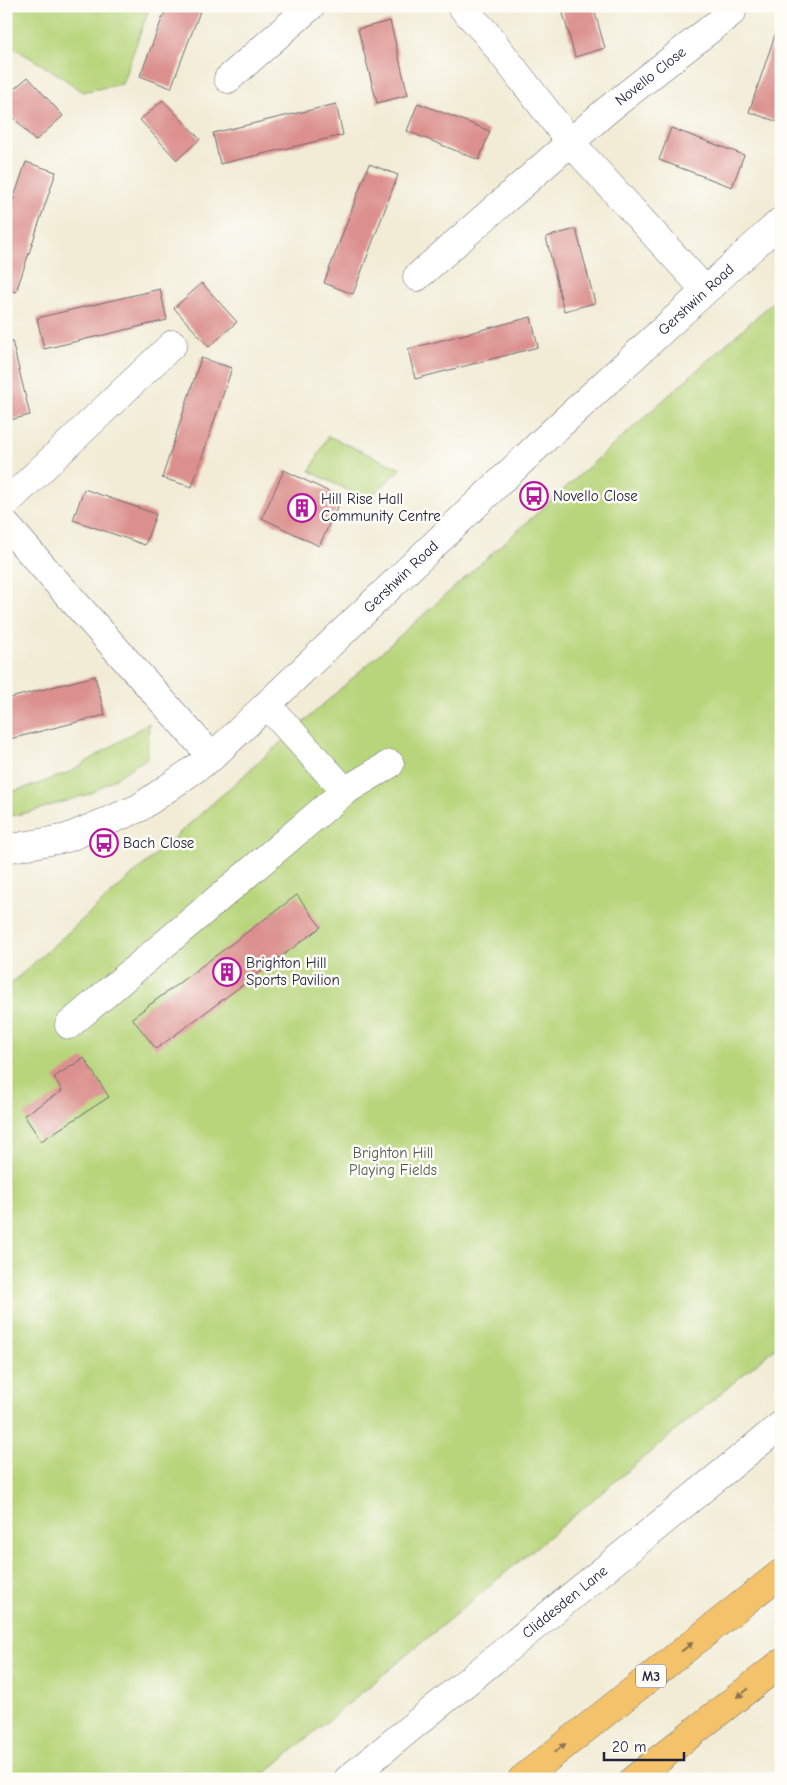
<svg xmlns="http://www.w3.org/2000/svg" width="787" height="1785" font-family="'Comic Neue',sans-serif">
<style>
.green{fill:#b8d57b;stroke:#6d7c5b}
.building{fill:#db908d}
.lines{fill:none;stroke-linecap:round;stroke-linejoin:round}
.minor-casing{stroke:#6b6971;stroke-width:29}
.highway-casing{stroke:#6b6971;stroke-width:29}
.minor{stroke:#fff;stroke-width:28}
.highway{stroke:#f3c26a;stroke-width:28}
.oneway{fill:#8a7252}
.labels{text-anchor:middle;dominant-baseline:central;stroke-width:5;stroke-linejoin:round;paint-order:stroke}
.shield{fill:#fdfcf7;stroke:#646373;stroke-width:1}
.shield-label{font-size:14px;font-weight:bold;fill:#22223b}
.street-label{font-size:15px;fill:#22223b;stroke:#fdfcf7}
.poi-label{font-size:15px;fill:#22223b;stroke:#fdfcf7;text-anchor:start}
.park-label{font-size:15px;fill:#4f584e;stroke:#fdfcf7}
</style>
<rect width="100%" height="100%" fill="#fdfcf7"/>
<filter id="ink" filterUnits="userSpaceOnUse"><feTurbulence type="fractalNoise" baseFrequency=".02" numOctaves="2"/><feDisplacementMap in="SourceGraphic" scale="10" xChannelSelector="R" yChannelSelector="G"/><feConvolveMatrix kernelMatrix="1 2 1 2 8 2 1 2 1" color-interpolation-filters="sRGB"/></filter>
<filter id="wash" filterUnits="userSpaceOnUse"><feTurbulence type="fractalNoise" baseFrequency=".0096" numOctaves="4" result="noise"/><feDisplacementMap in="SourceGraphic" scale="20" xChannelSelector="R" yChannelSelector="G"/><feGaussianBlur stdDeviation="1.12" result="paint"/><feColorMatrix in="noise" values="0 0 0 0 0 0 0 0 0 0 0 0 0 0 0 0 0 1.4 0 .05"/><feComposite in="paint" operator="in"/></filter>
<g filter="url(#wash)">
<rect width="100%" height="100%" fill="#f2ecd6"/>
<g class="green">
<path d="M6,6H150L122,84L82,92L59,75L14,48L6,46Z"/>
<path d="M781,295V1343L258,1779H6V988Z"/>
<path d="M328,436L401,469L367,500L310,471Z"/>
<path d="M149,723L147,758L92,793L30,812L6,817V793L35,785L70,772Z"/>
</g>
<g id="blocks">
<g class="building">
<path d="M167,6H202L171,88L140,76Z"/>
<path d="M561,6H593L605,48L575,57Z"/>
<path d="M780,20H781V123L749,112Z"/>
<path d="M390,21L408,95L377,103L358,29Z"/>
<path d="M28,77L63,116L35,141L6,109V96Z"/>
<path d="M163,100L200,139L177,160L140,120Z"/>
<path d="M418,103L490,131L479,160L407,131Z"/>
<path d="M336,104L343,135L220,164L213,133Z"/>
<path d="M671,128L744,155L732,187L659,160Z"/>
<path d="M26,162L56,172L16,292L6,289V221Z"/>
<path d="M369,164L398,175L353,294L324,283Z"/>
<path d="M576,229L595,303L564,311L546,237Z"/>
<path d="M202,283L237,322L209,347L174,308Z"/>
<path d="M160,289L167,320L44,349L37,318Z"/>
<path d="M531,317L538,347L415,379L408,349Z"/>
<path d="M12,341L30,415L6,421V343Z"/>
<path d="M201,358L232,368L192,487L162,478Z"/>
<path d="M284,470L342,498L319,546L262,518Z"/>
<path d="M84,489L156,514L145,545L73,520Z"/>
<path d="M95,676L105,715L6,740V699Z"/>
<path d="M297,895L321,927L156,1049L132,1018Z"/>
<path d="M84,1058L109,1097L41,1141L24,1115L62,1091L54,1077Z"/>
</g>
</g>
</g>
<g filter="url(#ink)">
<use href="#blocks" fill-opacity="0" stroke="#6b6971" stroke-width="1"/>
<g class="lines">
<defs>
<g id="minor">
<path d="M461,6L486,33L571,143L705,290"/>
<path d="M228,79L311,6"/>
<path id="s1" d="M417,277L606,111L732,12"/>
<path d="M6,503L173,344"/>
<path d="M6,525L212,757"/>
<path d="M267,705L345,791"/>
<path id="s2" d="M6,849L67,838L139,808L212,757L550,434L781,221"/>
<path d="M69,1025L345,791L390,764"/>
<path id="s3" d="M348,1779L781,1425"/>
</g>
<g id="highway">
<path d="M522,1779L781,1573"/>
<path d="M634,1779L781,1663"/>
</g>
</defs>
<use href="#minor" class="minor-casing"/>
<use href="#highway" class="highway-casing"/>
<use href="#minor" class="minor"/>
<use href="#highway" class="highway"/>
</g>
<defs><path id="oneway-solid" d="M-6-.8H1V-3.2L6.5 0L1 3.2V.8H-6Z" transform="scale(1.25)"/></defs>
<g class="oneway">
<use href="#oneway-solid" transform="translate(687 1647) rotate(-38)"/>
<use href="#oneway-solid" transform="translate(743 1693) rotate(142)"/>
<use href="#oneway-solid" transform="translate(560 1748) rotate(-38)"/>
</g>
</g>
<defs>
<symbol id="bus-ring" viewBox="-11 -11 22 22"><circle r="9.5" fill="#fdfcf7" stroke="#b5179e" stroke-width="1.5"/><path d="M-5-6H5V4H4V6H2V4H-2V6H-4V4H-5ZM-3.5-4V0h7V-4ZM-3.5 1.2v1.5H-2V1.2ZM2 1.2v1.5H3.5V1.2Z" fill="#b5179e"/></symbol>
<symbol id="building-ring" viewBox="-11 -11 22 22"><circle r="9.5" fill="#fdfcf7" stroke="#b5179e" stroke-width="1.5"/><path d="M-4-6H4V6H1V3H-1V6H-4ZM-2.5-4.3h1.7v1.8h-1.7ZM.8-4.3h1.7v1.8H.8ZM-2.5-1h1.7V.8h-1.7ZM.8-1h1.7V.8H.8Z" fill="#b5179e"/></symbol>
</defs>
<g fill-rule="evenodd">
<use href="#bus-ring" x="518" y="480" width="32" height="32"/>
<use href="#building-ring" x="286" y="492" width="32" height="32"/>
<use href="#bus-ring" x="88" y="827" width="32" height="32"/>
<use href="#building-ring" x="211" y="956" width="32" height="32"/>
</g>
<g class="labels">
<rect class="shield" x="636" y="1664.5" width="30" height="23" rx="4"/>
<g class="shield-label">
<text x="651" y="1676">M3</text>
</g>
<g class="street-label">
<text stroke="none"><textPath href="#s1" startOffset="308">Novello Close</textPath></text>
<text stroke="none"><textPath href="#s2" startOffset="895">Gershwin Road</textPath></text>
<text stroke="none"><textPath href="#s2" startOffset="490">Gershwin Road</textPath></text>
<text stroke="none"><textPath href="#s3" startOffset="280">Cliddesden Lane</textPath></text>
</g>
<g class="poi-label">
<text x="553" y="496">Novello Close</text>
<text x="321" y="499">Hill Rise Hall<tspan x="321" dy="17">Community Centre</tspan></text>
<text x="123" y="843">Bach Close</text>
<text x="246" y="963">Brighton Hill<tspan x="246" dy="17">Sports Pavilion</tspan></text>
</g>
<g class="park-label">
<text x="393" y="1153">Brighton Hill<tspan x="393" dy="17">Playing Fields</tspan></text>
</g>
</g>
<rect width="787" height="1785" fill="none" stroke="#fdfcf7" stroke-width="25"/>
<path d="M604 1752v8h80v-8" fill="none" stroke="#22223b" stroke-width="2.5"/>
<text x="612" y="1752" font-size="15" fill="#22223b" stroke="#fdfcf7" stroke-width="4" paint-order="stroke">20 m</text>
</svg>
